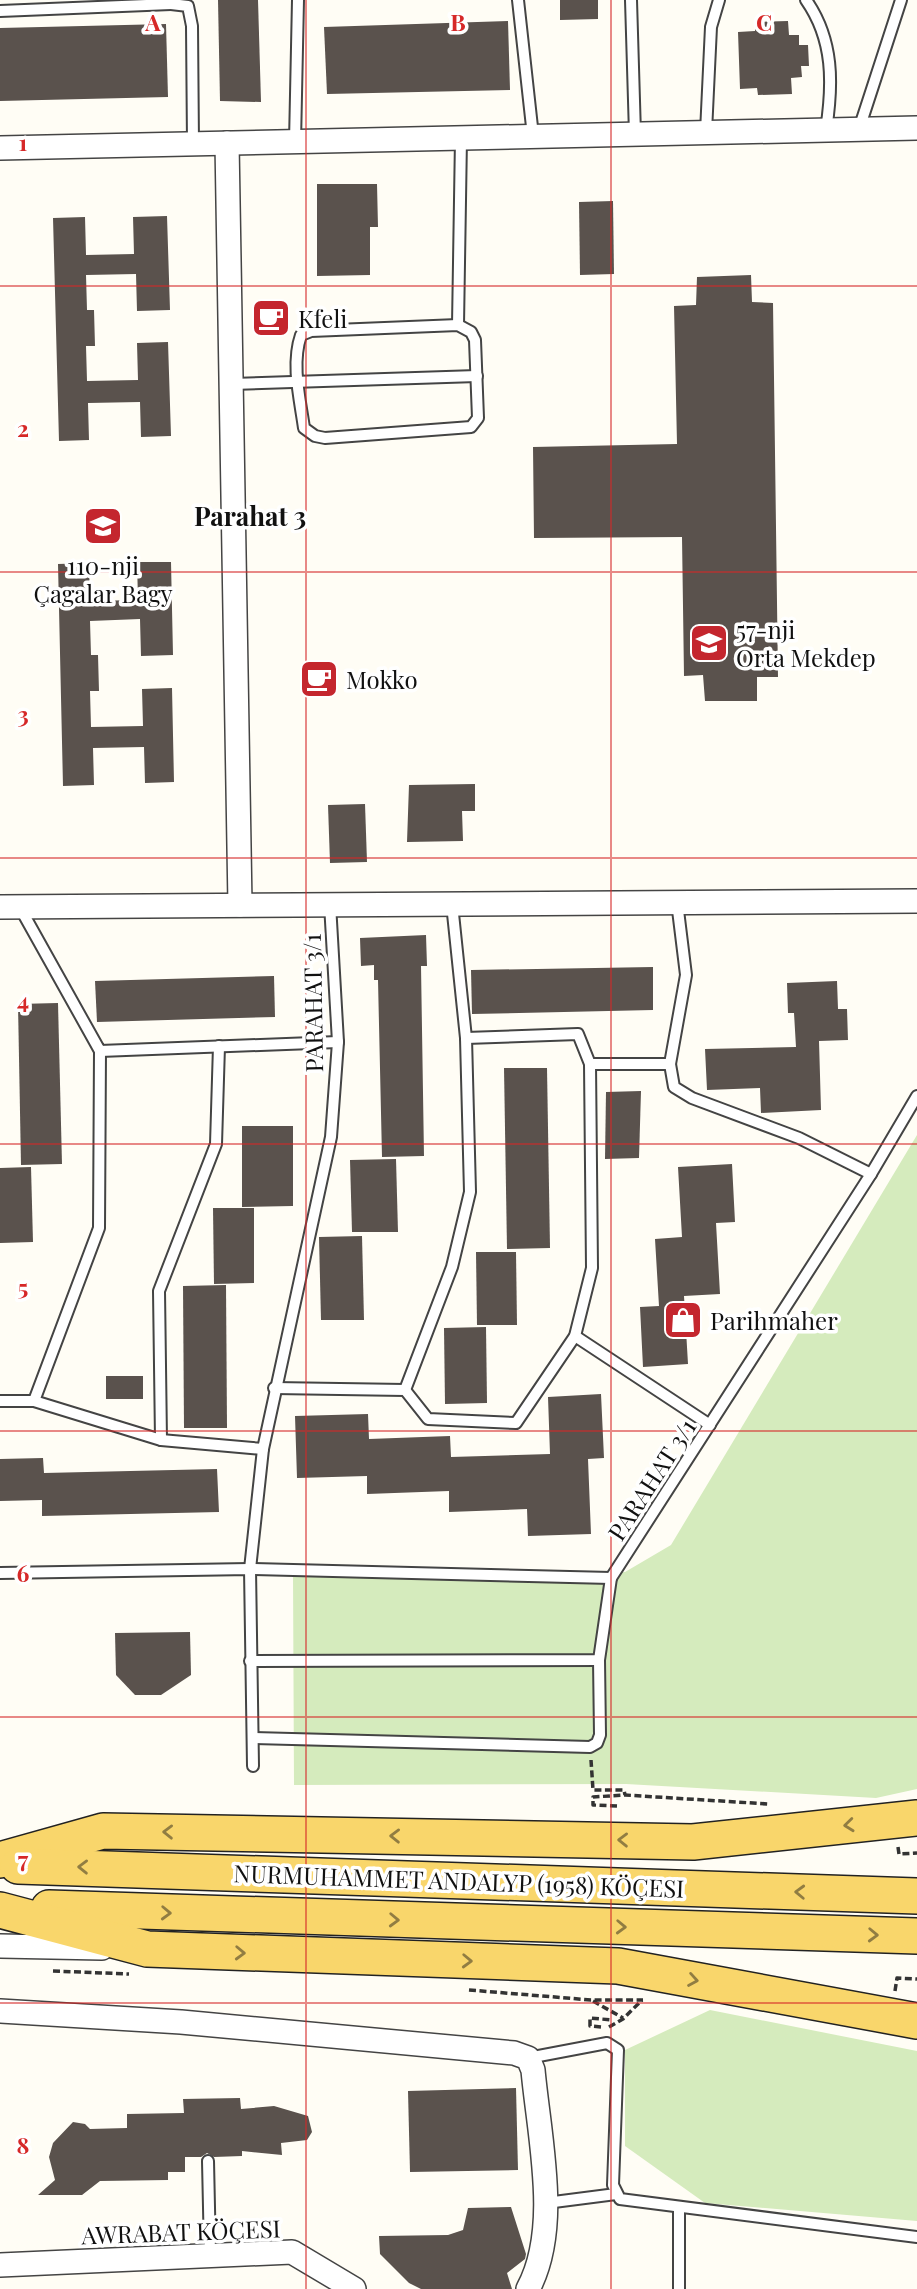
<svg xmlns="http://www.w3.org/2000/svg" width="917" height="2289" font-family="'Playfair Display',serif">
<style>
.green{fill:#d5ebbd}
.building{fill:#5a524d}
.lines{fill:none;stroke-linecap:round;stroke-linejoin:round}
.service-casing{stroke:#444;stroke-width:14}
.minor-casing{stroke:#444;stroke-width:26}
.primary-casing{stroke:#222;stroke-width:38}
.path{stroke:#333;stroke-width:3.5;stroke-dasharray:7 3.5;stroke-linecap:butt}
.service{stroke:#fff;stroke-width:10}
.minor{stroke:#fff;stroke-width:23}
.primary{stroke:#f9d66b;stroke-width:35}
.oneway{stroke:#917d42}
.grid{fill:none;stroke:#d62828;stroke-width:2;stroke-opacity:0.55}
.labels{text-anchor:middle;dominant-baseline:central;stroke-width:7;stroke-linejoin:round;paint-order:stroke}
.poi-label{font-size:24px;fill:#111;stroke:#fff;text-anchor:start}
.street-label{font-size:24px;fill:#111;stroke:#fff}
.neighbourhood-label{font-size:26px;font-weight:bold;fill:#111;stroke:#fff}
.grid-label{font-size:23px;text-anchor:middle;font-weight:bold;fill:#d62828;stroke:#fff;stroke-width:7;stroke-linejoin:round;paint-order:stroke}
</style>
<rect width="100%" height="100%" fill="#fffdf5"/>
<g class="green">
<path d="M917,1135V1789L876,1798L626,1784L294,1785L293,1574L625,1572L671,1545Z"/>
<path d="M710,2010L917,2051V2221L705,2203L625,2146V2050Z"/>
</g>
<g class="building">
<path d="M218,0H258L261,102L220,101Z"/>
<path d="M560,0H598V19L560,20Z"/>
<path d="M508,21L510,90L327,94L324,27Z"/>
<path d="M788,21L789,35H799V45H808L809,66H801L802,77L791,78L792,94L758,95L757,88L740,89L738,32L755,31V22Z"/>
<path d="M166,24L168,97L0,101V28Z"/>
<path d="M317,184H377L378,227H370V275L317,276Z"/>
<path d="M613,201L614,274L580,275L579,202Z"/>
<path d="M167,216L170,310L137,311L136,274L86,275L87,310H94L95,346H86L87,381L138,380L137,343L168,342L171,436L141,437L140,402L88,403L89,440L59,441L53,218L85,217L86,255L134,254L133,217Z"/>
<path d="M751,275L752,302L773,303L778,677H757V701H705L703,675L684,676L682,537L534,538L533,447L677,444L674,306L696,305L697,277Z"/>
<path d="M137,562H171L173,655L141,656L140,619L90,621L91,655H98L99,691H90L91,727L143,726L142,689L172,688L174,782L145,783L144,747L93,748L94,785L63,786L58,564L89,563L90,601L138,600Z"/>
<path d="M475,784V811H462L463,841L407,842L409,785Z"/>
<path d="M365,804L367,862L330,863L328,805Z"/>
<path d="M426,935L427,966H421L424,1156L382,1157L378,980H374V965L361,966L360,938Z"/>
<path d="M653,967V1010L472,1014L471,970Z"/>
<path d="M274,976L275,1017L97,1022L95,981Z"/>
<path d="M837,981L838,1009H847L848,1040L819,1041L821,1110L761,1113L760,1088L707,1090L705,1049L796,1047L794,1013H788L787,983Z"/>
<path d="M58,1003L62,1164L21,1165L18,1004Z"/>
<path d="M504,1068H547L550,1248L507,1249Z"/>
<path d="M641,1091L639,1158L605,1159L606,1092Z"/>
<path d="M242,1126H293V1206L242,1207Z"/>
<path d="M396,1159L398,1232H352L350,1160Z"/>
<path d="M732,1164L735,1222L716,1223L720,1294L684,1296L688,1364L643,1367L640,1307L659,1306L655,1239L682,1237L678,1167Z"/>
<path d="M31,1167L33,1242L0,1243V1168Z"/>
<path d="M213,1208H254V1283L214,1284Z"/>
<path d="M362,1236L364,1320H321L319,1237Z"/>
<path d="M476,1252H516L517,1325H477Z"/>
<path d="M226,1285L227,1428H184L183,1286Z"/>
<path d="M486,1327L487,1403L445,1404L444,1328Z"/>
<rect x="106" y="1376" width="37" height="23"/>
<path d="M601,1394L604,1458L588,1459L591,1534L528,1536L527,1509L449,1512V1491L367,1494V1476L297,1478L295,1416L368,1414L369,1439L450,1436L451,1457L550,1454L548,1397Z"/>
<path d="M43,1458L44,1473L217,1469L219,1512L42,1516V1500L0,1501V1459Z"/>
<path d="M190,1632L191,1675L161,1695H135L116,1675L115,1633Z"/>
<path d="M516,2088L518,2170L410,2172L408,2091Z"/>
<path d="M240,2098L241,2109L274,2106L308,2116L312,2132L307,2140L281,2143L282,2155L242,2151V2156L214,2157L207,2153L201,2157H185V2172H168V2180L100,2181L82,2195H38L55,2180L49,2157L53,2143L73,2122L85,2124L90,2129L127,2128V2114L184,2113L183,2099Z"/>
<path d="M511,2207L526,2254L525,2259L507,2273L512,2289H421L409,2283L380,2254L379,2236L448,2235L463,2230L468,2208Z"/>
</g>
<g class="lines">
<defs>
<g id="service">
<path d="M170,0L171,4L188,6L192,26L193,144"/>
<path d="M518,0L533,136"/>
<path d="M631,0L635,134"/>
<path d="M806,0C834,40 833,84 826,130"/>
<path d="M0,11L171,4"/>
<path d="M859,129L901,0"/>
<path d="M706,132L711,27L719,0"/>
<path d="M295,142L298,0"/>
<path d="M458,325L471,332L475,340L478,418L471,427L325,438L315,436L304,428C300,399 291,364 301,335L311,331Z"/>
<path d="M458,325L461,138"/>
<path d="M232,384L477,376"/>
<path d="M19,906L100,1051L338,1042"/>
<path d="M466,1038L578,1034L590,1064"/>
<path d="M670,1064L674,1087L692,1098L799,1138L871,1174"/>
<path d="M575,1336L710,1425"/>
<path d="M274,1388L405,1390L428,1419L516,1423L575,1336L592,1268L590,1064H670L686,975L677,902"/>
<path d="M405,1390L452,1267L470,1192L466,1038L452,904"/>
<path d="M0,1401H34L161,1440L263,1449"/>
<path d="M34,1401L99,1228L100,1051"/>
<path d="M161,1440L159,1291L216,1144L219,1046"/>
<path d="M0,1573L250,1569L611,1578L871,1174L917,1096"/>
<path d="M250,1661L599,1660L611,1578"/>
<path d="M253,1738L590,1747L597,1743L600,1735L599,1660"/>
<path d="M253,1766L250,1569L263,1449L331,1137L338,1042L330,904"/>
<path d="M528,2058L607,2043L618,2050L613,2185L620,2199L917,2237"/>
<path d="M208,2161L210,2254"/>
<path d="M546,2203L616,2194"/>
<path d="M679,2207V2289"/>
</g>
<g id="minor">
<path d="M227,143L240,905"/>
<path d="M0,148L917,128"/>
<path d="M0,907L917,901"/>
<path d="M0,1946L102,1948"/>
<path d="M0,2011L181,2022L514,2053L528,2058L533,2070C539,2137 561,2228 528,2289"/>
<path d="M0,2265L292,2252L354,2289"/>
</g>
<g id="primary">
<path d="M0,1860L103,1831L693,1842L917,1818"/>
<path d="M18,1866L917,1896"/>
<path d="M49,1908L917,1936"/>
<path d="M0,1910L147,1949L618,1966L917,2021"/>
</g>
</defs>
<use href="#service" class="service-casing"/>
<use href="#minor" class="minor-casing"/>
<use href="#primary" class="primary-casing"/>
<g class="path">
<path d="M591,1760L593,1790H624L625,1795"/>
<path d="M617,1806L593,1805V1797L625,1795L768,1804"/>
<path d="M898,1847L899,1854L917,1853"/>
<path d="M53,1971L129,1974"/>
<path d="M469,1990L591,2000H643"/>
<path d="M895,1991L897,1978L917,1979"/>
<path d="M593,2001L623,2018"/>
<path d="M601,2027L590,2026V2018L612,2020"/>
<path d="M609,2027L623,2019L642,2000"/>
</g>
<use href="#service" class="service"/>
<use href="#minor" class="minor"/>
<use href="#primary" class="primary"/>
</g>
<defs><path id="oneway-chevron" d="M-2-3.5L2.5 0L-2 3.5" fill="none" stroke-width="1.6" stroke-linecap="round" stroke-linejoin="round" transform="scale(1.75)"/></defs>
<g class="oneway">
<use href="#oneway-chevron" transform="translate(849 1825) rotate(174)"/>
<use href="#oneway-chevron" transform="translate(168 1832) rotate(-179)"/>
<use href="#oneway-chevron" transform="translate(395 1836) rotate(-179)"/>
<use href="#oneway-chevron" transform="translate(623 1840) rotate(-179)"/>
<use href="#oneway-chevron" transform="translate(83 1867) rotate(-179)"/>
<use href="#oneway-chevron" transform="translate(800 1892) rotate(-178)"/>
<use href="#oneway-chevron" transform="translate(166 1913) rotate(2)"/>
<use href="#oneway-chevron" transform="translate(394 1920) rotate(2)"/>
<use href="#oneway-chevron" transform="translate(621 1927) rotate(2)"/>
<use href="#oneway-chevron" transform="translate(873 1935) rotate(2)"/>
<use href="#oneway-chevron" transform="translate(240 1953) rotate(2)"/>
<use href="#oneway-chevron" transform="translate(467 1961) rotate(2)"/>
<use href="#oneway-chevron" transform="translate(693 1980) rotate(10)"/>
</g>
<path class="grid" d="M306,0V2289M611,0V2289M0,286H917M0,572H917M0,858H917M0,1144H917M0,1431H917M0,1717H917M0,2003H917"/>
<defs>
<symbol id="cafe-square" viewBox="-11 -11 22 22"><rect x="-9" y="-9" width="18" height="18" rx="4" fill="#c4262e" stroke="#fff"/><path d="M-5.5-4.5H6V0H3Q3 3.5 0 3.5H-2.5Q-5.5 3.5-5.5 0ZM3-3.2v2h1.7v-2ZM-6 4.5H4V6H-6Z" fill="#fff"/></symbol>
<symbol id="school-square" viewBox="-11 -11 22 22"><rect x="-9" y="-9" width="18" height="18" rx="4" fill="#c4262e" stroke="#fff"/><path d="M0-5L7-2L0 1L-7-2ZM-4 1L0 2.5L4 1V4Q0 6-4 4Z" fill="#fff"/></symbol>
<symbol id="shop-square" viewBox="-11 -11 22 22"><rect x="-9" y="-9" width="18" height="18" rx="4" fill="#c4262e" stroke="#fff"/><path d="M-5-2.5h2.3a2.7 3.5 0 0 1 5.4 0H5L5.5 6h-11ZM-1.5-2.5h3a1.5 2.3 0 0 0-3 0Z" fill="#fff"/></symbol>
</defs>
<g fill-rule="evenodd">
<use href="#cafe-square" x="249" y="296" width="44" height="44"/>
<use href="#school-square" x="81" y="504" width="44" height="44"/>
<use href="#school-square" x="687" y="621" width="44" height="44"/>
<use href="#cafe-square" x="297" y="657" width="44" height="44"/>
<use href="#shop-square" x="661" y="1298" width="44" height="44"/>
</g>
<g class="labels">
<g class="poi-label">
<text x="298" y="318">Kfeli</text>
<text x="103" y="565" text-anchor="middle">110-nji<tspan x="103" dy="28">Çagalar Bagy</tspan></text>
<text x="736" y="629">57-nji<tspan x="736" dy="28">Orta Mekdep</tspan></text>
<text x="346" y="679">Mokko</text>
<text x="710" y="1320">Parihmaher</text>
</g>
<g class="street-label">
<text transform="translate(312 1003) rotate(-91)">PARAHAT 3/1</text>
<text transform="translate(651 1479) rotate(-57)">PARAHAT 3/1</text>
<text transform="translate(459 1880) rotate(2)">NURMUHAMMET ANDALYP (1958) KÖÇESI</text>
<text transform="translate(181 2231) rotate(-2)">AWRABAT KÖÇESI</text>
</g>
<g class="neighbourhood-label">
<text x="250" y="515">Parahat 3</text>
</g>
</g>
<g class="grid-label">
<text x="153" y="31">A</text>
<text x="458" y="31">B</text>
<text x="764" y="31">C</text>
<text x="23" y="151">1</text>
<text x="23" y="437">2</text>
<text x="23" y="723">3</text>
<text x="23" y="1009">4</text>
<text x="23" y="1296">5</text>
<text x="23" y="1582">6</text>
<text x="23" y="1868">7</text>
<text x="23" y="2154">8</text>
</g>
</svg>
